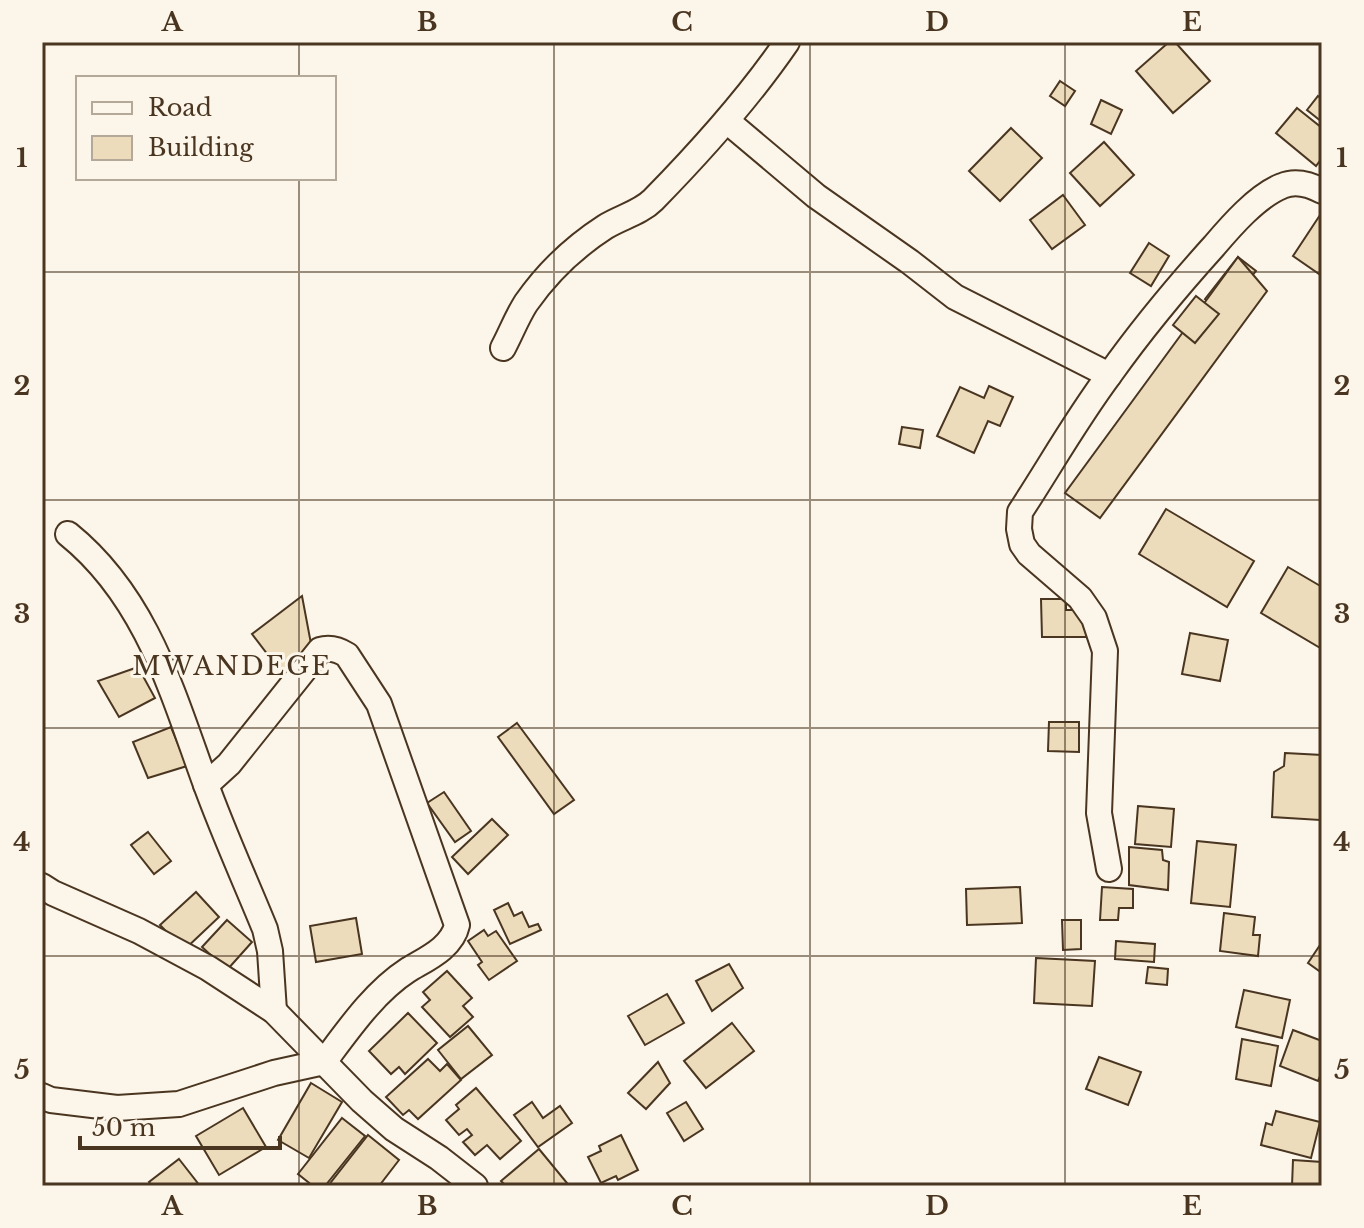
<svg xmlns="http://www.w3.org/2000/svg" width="1364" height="1228" font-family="'Libre Baskerville',serif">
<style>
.building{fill:#ecdcbc;stroke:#4a3520;stroke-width:2}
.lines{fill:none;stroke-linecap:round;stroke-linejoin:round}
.street-casing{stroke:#4a3520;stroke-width:28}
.street{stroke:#fbf6e9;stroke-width:24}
.grid{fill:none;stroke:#4a3520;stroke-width:2;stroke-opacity:0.55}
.labels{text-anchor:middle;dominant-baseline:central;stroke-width:6;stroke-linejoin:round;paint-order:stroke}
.quarter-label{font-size:26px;letter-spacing:2px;fill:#4a3520;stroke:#fbf6e9}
.neatline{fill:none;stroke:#4a3520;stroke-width:3}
.grid-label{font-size:26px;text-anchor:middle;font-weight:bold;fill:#4a3520}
</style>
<rect width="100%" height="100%" fill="#fbf6e9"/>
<g class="building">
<path d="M1169,42H1175L1210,81L1173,113L1136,71Z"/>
<path d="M1060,81L1075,91L1065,106L1050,96Z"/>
<path d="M1318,96L1322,99V122L1307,110Z"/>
<path d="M1101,100L1122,110L1111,134L1091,124Z"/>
<path d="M1297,108L1322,128V158L1316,166L1276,133Z"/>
<path d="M1011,128L1042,158L1000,201L969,171Z"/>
<path d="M1104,142L1134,175L1100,206L1070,173Z"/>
<path d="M1063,195L1085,225L1052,249L1030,220Z"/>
<path d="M1322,212V276L1293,256Z"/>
<path d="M1149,243L1169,256L1151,286L1130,273Z"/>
<path d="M1238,257L1256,271L1222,313L1205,299Z"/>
<path d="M1238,257L1267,291L1100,518L1065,493Z"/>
<path d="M1196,296L1219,314L1195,343L1173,325Z"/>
<path d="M989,386L1013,397L1000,426L988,421L974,453L937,436L960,387L984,398Z"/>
<path d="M902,427L923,430L920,448L899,444Z"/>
<path d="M1166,509L1254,561L1227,607L1139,554Z"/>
<path d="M1288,567L1322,587V649L1261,613Z"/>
<path d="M302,596L312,649L281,672L252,634Z"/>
<path d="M1041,599H1066V610H1080V620H1087L1088,637H1042Z"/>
<path d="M1190,633L1228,640L1220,681L1182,674Z"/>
<path d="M138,667L155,698L119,717L98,681Z"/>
<path d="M1049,722H1079V752L1048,751Z"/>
<path d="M517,723L574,800L554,814L498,737Z"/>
<path d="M171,727L187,766L148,778L133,742Z"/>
<path d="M1285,753L1322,755L1320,820L1272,817L1274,772L1284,766Z"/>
<path d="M444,792L471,831L455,842L427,803Z"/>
<path d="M1138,806L1174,809L1171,847L1135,844Z"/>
<path d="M492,819L508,835L468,874L452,857Z"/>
<path d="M148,832L171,861L154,874L131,845Z"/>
<path d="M1197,841L1236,845L1230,907L1191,903Z"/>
<path d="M1129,847L1162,850L1163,860L1169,862L1168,890L1129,885Z"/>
<path d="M1020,887L1022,923L967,925L966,889Z"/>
<path d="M1102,887L1133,889V908H1119L1118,920H1100Z"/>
<path d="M196,892L219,917L184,950L160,925Z"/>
<path d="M508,903L514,916L522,912L529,927L538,924L541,930L510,944L494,910Z"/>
<path d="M1224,913L1255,917L1253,935H1260L1258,956L1220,951Z"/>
<path d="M356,918L362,954L316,962L310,926Z"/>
<path d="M227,920L252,942L227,970L202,947Z"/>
<path d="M1062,920H1081V949L1063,950Z"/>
<path d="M484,930L488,936L496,931L517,961L489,980L478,965L482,962L468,941Z"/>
<path d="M1116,941L1155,944L1154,962L1115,959Z"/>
<path d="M1322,942V973L1308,963Z"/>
<path d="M1036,958L1095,961L1092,1006L1034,1003Z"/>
<path d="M729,964L743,988L712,1011L696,981Z"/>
<path d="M1148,967L1168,969L1167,985L1146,983Z"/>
<path d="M447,971L472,998L463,1006L473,1017L450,1037L422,1007L430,1000L423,992Z"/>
<path d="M1244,990L1290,1000L1282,1038L1236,1027Z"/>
<path d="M667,994L684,1023L645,1045L628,1016Z"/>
<path d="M408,1013L437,1043L405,1074L399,1067L391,1074L369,1051Z"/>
<path d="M732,1023L754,1051L706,1088L684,1061Z"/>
<path d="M468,1026L492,1055L461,1079L438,1050Z"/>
<path d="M1293,1030L1322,1041V1071L1318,1081L1280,1066Z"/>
<path d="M1242,1039L1278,1046L1271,1086L1236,1079Z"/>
<path d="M1099,1057L1141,1072L1128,1105L1086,1089Z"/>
<path d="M428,1059L440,1071L447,1064L461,1080L418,1119L409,1110L403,1115L386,1097Z"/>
<path d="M658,1062L670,1083L646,1109L628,1093Z"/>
<path d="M311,1083L342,1102L309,1158L278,1140Z"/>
<path d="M476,1088L521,1141L500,1159L487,1145L475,1155L463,1142L472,1135L467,1129L459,1135L446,1120L459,1109L456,1105Z"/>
<path d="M532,1102L543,1118L560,1106L572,1123L538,1147L514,1115Z"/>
<path d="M686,1102L703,1129L684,1141L667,1113Z"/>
<path d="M243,1108L266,1147L219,1175L196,1136Z"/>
<path d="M1276,1111L1320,1122L1311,1158L1261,1145L1266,1123L1272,1125Z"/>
<path d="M342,1118L365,1136L325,1186H313L298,1174Z"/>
<path d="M368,1135L399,1160L379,1186H328Z"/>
<path d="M621,1135L638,1170L618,1180L616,1176L601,1183L588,1157L601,1151L599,1146Z"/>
<path d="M539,1149L567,1183L562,1186H506L501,1181Z"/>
<path d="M179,1159L200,1186H152L149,1182Z"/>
<path d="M1293,1160L1322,1162V1186H1292Z"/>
</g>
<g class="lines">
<defs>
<g id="street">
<path d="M727,121L816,196L910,262L955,297L1109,375"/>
<path d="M503,348C511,333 517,317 526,303C547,273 574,247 605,227C621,217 640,213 653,200C702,150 748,99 787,42"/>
<path d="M68,534C146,597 172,691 205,782C223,832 245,880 265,929L270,951L274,1011"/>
<path d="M1109,869L1099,813L1105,651L1094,618L1080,598L1029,554L1022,544L1019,529L1020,512C1050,466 1077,418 1110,374C1142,329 1177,287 1214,246C1231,226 1257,196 1282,186C1296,180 1309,184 1322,191"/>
<path d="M42,886L53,893L139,931L208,968L274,1011L362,1101L394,1129L439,1158L475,1186"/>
<path d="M42,1096L51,1100L117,1108L179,1104L274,1073L324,1062C348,1030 374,992 408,970C426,959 452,948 457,925L379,704L347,655C339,650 330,647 320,650L229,764L206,785"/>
</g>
</defs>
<use href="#street" class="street-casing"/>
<use href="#street" class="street"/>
</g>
<path class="grid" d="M299,42V78M554,42V1186M810,42V1186M1065,42V1186M299,178V1186M42,272H1322M42,500H1322M42,728H1322M42,956H1322"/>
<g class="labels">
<g class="quarter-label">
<text x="232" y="666">MWANDEGE</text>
</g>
</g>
<rect width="1364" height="1228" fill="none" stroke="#fbf6e9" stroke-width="88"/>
<rect x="76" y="76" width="260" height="104" fill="#fbf6e9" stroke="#b4a999" stroke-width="2"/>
<rect x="92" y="102" width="40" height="12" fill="#fbf6e9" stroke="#b4a999" stroke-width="2"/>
<text x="148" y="116" font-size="24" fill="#4a3520">Road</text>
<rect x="92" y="136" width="40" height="24" fill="#ecdcbc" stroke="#b4a999" stroke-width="2"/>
<text x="148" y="156" font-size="24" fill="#4a3520">Building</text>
<path d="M80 1136v12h200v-12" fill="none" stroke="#4a3520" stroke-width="4"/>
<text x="92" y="1136" font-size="24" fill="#4a3520" stroke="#fbf6e9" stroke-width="6" paint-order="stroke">50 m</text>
<rect x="44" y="44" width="1276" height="1140" class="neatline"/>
<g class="grid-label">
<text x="172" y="31">A</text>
<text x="427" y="31">B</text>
<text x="682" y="31">C</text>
<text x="937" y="31">D</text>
<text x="1192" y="31">E</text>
<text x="22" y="167">1</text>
<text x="1342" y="167">1</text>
<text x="22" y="395">2</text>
<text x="1342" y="395">2</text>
<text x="22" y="623">3</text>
<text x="1342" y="623">3</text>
<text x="22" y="851">4</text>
<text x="1342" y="851">4</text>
<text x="22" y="1079">5</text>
<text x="1342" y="1079">5</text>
<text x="172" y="1215">A</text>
<text x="427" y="1215">B</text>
<text x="682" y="1215">C</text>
<text x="937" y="1215">D</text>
<text x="1192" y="1215">E</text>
</g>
</svg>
